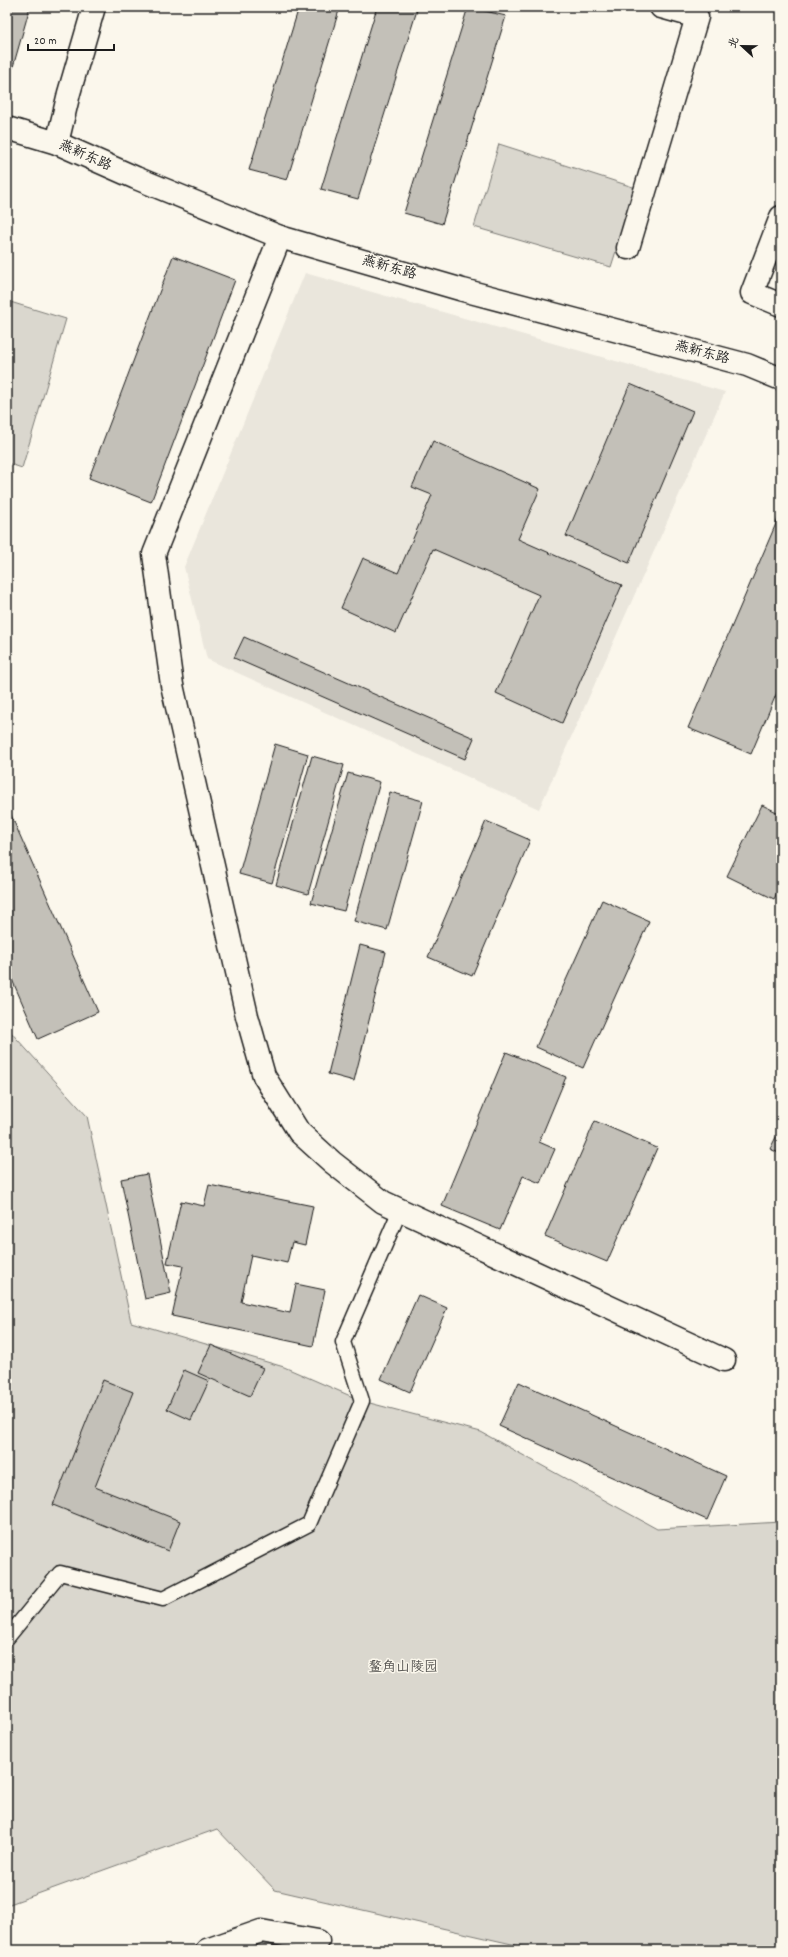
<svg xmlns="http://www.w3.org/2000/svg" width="788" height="1957" font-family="Dekko,'LXGW WenKai TC',sans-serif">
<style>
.built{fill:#eae6dc}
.green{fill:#dad7ce;stroke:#7b7a75}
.building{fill:#c3c0b8;stroke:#1c1c1c}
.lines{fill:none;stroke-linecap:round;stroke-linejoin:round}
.lane-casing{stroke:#1c1c1c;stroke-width:17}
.street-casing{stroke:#1c1c1c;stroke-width:25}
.secondary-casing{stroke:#1c1c1c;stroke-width:25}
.lane{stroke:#fbf7ec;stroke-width:14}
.street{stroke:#fbf7ec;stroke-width:22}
.secondary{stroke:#fbf7ec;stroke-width:22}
.labels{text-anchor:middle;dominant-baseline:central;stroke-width:3;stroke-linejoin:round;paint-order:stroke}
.street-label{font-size:14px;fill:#1c1c1c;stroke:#fbf7ec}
.park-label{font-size:14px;fill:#555451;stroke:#fbf7ec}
</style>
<rect width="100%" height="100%" fill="#fbf7ec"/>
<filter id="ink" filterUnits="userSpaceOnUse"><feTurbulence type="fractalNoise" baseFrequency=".025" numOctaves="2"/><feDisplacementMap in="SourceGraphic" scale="8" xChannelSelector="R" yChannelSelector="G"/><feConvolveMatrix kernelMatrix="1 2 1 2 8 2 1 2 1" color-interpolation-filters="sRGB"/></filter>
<g filter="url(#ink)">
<path class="built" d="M305,273L725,392L539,809L207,659L184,567Z"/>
<g class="green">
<path d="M499,144L636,188L611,267L474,227Z"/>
<path d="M7,301L66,319L22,468L7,463Z"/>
<path d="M7,1028L87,1116L131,1322L284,1367L362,1401L481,1432L657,1529L781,1522V1950H538L275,1890L217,1829L7,1905Z"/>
</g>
<g class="building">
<path d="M7,7H30L11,74L7,73Z"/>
<path d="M299,7H340L287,180L249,170Z"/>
<path d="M377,7H418L358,199L321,189Z"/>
<path d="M468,7L506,16L442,224L404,213Z"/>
<path d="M173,256L235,280L151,502L89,478Z"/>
<path d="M630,384L693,411L629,563L566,536Z"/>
<path d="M433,441L540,489L518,539L622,585L562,723L496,693L539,595L433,549L396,633L341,608L363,558L398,573L432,495L412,487Z"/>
<path d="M781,512V683L751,754L688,728Z"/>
<path d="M244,637L474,738L465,759L234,658Z"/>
<path d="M275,744L308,754L272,883L239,874Z"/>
<path d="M312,756L344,765L308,894L276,885Z"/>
<path d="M348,773L380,782L344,911L311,903Z"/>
<path d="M390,792L423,801L387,930L354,921Z"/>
<path d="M762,805L781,814V885L774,899L727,876Z"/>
<path d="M7,806L98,1012L38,1039L7,968Z"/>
<path d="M486,821L530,840L472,976L428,957Z"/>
<path d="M602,900L649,921L583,1068L536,1047Z"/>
<path d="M360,945L386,952L354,1081L328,1074Z"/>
<path d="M506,1052L566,1077L539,1142L555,1149L540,1183L523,1176L500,1230L442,1206Z"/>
<path d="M595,1121L657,1148L607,1262L545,1236Z"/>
<path d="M781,1127V1154L770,1149Z"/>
<path d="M147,1174L171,1293L145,1299L121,1179Z"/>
<path d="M209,1185L313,1206L305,1245L292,1242L287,1263L251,1255L241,1302L290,1313L296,1284L325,1290L313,1346L172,1316L183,1266L167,1263L181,1201L204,1206Z"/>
<path d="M418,1295L447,1308L410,1392L381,1379Z"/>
<path d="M211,1345L263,1368L250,1396L198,1373Z"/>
<path d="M184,1370L209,1381L191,1420L167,1409Z"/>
<path d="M103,1380L133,1392L95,1487L180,1521L168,1551L53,1505Z"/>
<path d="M519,1382L726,1476L707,1520L499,1426Z"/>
</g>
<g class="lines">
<defs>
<path id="lane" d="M7,1638L60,1573L163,1599L309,1524L362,1401L343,1342L400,1210"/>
<g id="street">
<path d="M57,143L69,93L94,7"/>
<path d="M781,217L752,293L781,305"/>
<path d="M280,237L154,554L172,685L247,1016L264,1076L299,1132L332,1162L383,1202L724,1360"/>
<path d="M628,248L697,17L661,7"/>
<path d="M207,1950L261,1931L318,1941"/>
</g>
<path id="secondary" d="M7,128L57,143L136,178L280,237L463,290L747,365L781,379"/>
</defs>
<use href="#lane" class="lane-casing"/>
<use href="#street" class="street-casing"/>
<use href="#secondary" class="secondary-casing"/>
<use href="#lane" class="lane"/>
<use href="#street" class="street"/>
<use href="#secondary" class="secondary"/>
</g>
</g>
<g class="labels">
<g class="street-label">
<text transform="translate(85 156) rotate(24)">燕新东路</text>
<text transform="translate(389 268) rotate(16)">燕新东路</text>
<text transform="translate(702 353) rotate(15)">燕新东路</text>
</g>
<g class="park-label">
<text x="403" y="1668">鳌角山陵园</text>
</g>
</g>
<rect width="788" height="1957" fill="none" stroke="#fbf7ec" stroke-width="24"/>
<rect x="12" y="12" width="764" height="1933" fill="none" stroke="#1c1c1c" stroke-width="1.5" filter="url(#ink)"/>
<g transform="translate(742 46) rotate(292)" stroke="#fbf7ec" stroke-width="3" paint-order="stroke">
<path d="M0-3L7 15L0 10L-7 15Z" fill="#1c1c1c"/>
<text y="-6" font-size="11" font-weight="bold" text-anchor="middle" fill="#1c1c1c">北</text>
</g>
<path d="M28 44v6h86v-6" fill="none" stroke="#1c1c1c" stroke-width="2"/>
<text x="34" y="44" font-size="12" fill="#1c1c1c" stroke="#fbf7ec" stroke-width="3" paint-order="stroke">20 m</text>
</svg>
